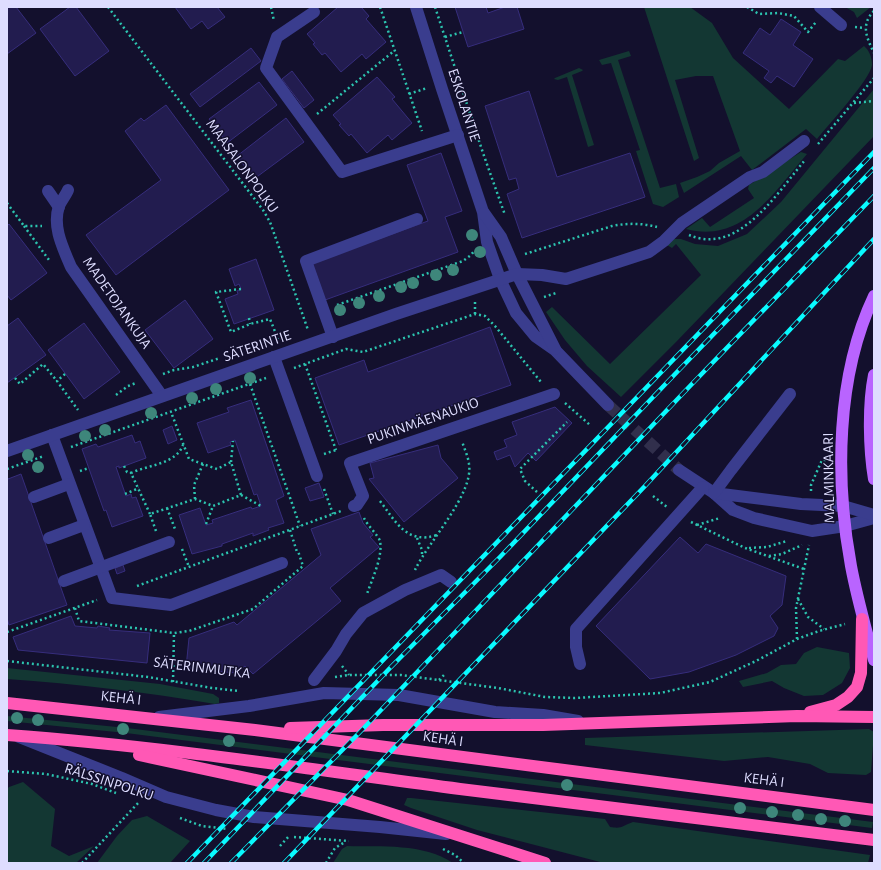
<svg xmlns="http://www.w3.org/2000/svg" width="881" height="870" font-family="'Alegreya Sans',sans-serif">
<style>
.green{fill:#133733}
.building{fill:#221c4f;stroke:#362d7c}
.lines{fill:none;stroke-linecap:round;stroke-linejoin:round}
.minor-tunnel{stroke:#312f4c;stroke-width:12;stroke-dasharray:12 6;stroke-linecap:butt}
.path{stroke:#2cc4af;stroke-width:2.5;stroke-dasharray:2 3;stroke-linecap:butt}
.minor{stroke:#3a3d8e;stroke-width:12}
.major{stroke:#b964ff;stroke-width:12}
.highway{stroke:#ff58b5;stroke-width:12}
.rail-casing{stroke:#09faff;stroke-width:4.5}
.rail{stroke:#13102d;stroke-width:3;stroke-dasharray:9;stroke-linecap:butt}
.tree{fill:#3e867b}
.labels{text-anchor:middle;dominant-baseline:central;stroke-width:3;stroke-linejoin:round;paint-order:stroke}
.street-label{font-size:15px;fill:#deddff;stroke:#13102d}
</style>
<rect width="100%" height="100%" fill="#13102d"/>
<g class="green">
<path d="M644,7H690L712,23L733,58L789,109L838,59L845,61L864,46C869,50 872,57 872,65C870,80 828,125 817,139L806,129L752,170L741,156L684,193L680,183L697,177L710,171L719,163L740,151L713,76H696L675,80L699,158L694,161Z"/>
<path d="M845,7H871L857,18L854,12Z"/>
<path d="M629,51L631,56L618,60L660,188L676,184L679,197L663,207L653,204L636,151L640,150L611,63L602,65L599,60Z"/>
<path d="M579,68L583,70L582,71L572,75L594,145L588,147L567,77L558,80L554,79L555,78Z"/>
<path d="M874,89V136L677,341L621,397L587,366L565,340L546,312L552,307L610,364L701,275L676,244L672,248L667,245L674,239H681L695,244L718,246L747,234L781,202Z"/>
<path d="M801,152L807,154C774,192 743,244 686,229L702,218L710,227L754,198L748,189L749,185Z"/>
<path d="M817,647L849,653L850,668L842,683L823,695L804,696L784,688L772,681L743,687L739,681L767,673L781,665L796,664L804,653Z"/>
<path d="M7,668L160,684L213,694L219,698V703L215,704C146,692 77,684 7,679Z"/>
<path d="M7,716L127,728L873,822L872,828L126,733L7,721Z"/>
<path d="M869,729L874,732L871,772L866,775L828,773L810,764L768,757L724,761L585,745V738Z"/>
<path d="M23,782L55,809L51,846L69,856L94,846L76,863H7V789L9,787Z"/>
<path d="M407,798H411L605,819L610,827C623,829 621,826 633,822L870,855L868,863H604L477,830L411,808L404,805Z"/>
<path d="M147,816L190,841L170,863H97L117,836L132,820Z"/>
<path d="M347,846C382,847 423,843 453,863H333L342,849Z"/>
</g>
<g class="building">
<path d="M7,7H16L36,33L7,54Z"/>
<path d="M70,7H76L109,51L75,76L40,29Z"/>
<path d="M175,7H217L225,17L208,29L202,21L191,29Z"/>
<path d="M338,7H361L369,16L366,19L386,42L366,59L362,54L341,72L325,53L322,55L313,44L315,43L307,34Z"/>
<path d="M455,7H486L488,13L505,7H517L524,29L468,47Z"/>
<path d="M781,19L801,32L793,45L813,59L794,87L777,76L771,83L764,78L769,71L743,53L760,28L770,35Z"/>
<path d="M251,48L261,61L200,107L190,94Z"/>
<path d="M292,71L314,100L304,108L282,79Z"/>
<path d="M377,77L395,97L392,99L412,123L392,140L388,135L367,153L351,134L349,136L339,125L341,124L333,115Z"/>
<path d="M259,82L277,105L227,143L209,119Z"/>
<path d="M529,91L557,177L630,153L645,197L522,238L507,194L519,189L516,178L509,180L485,106Z"/>
<path d="M166,105L229,190L116,275L86,235L161,180L125,131L141,118L144,121Z"/>
<path d="M286,118L304,142L254,179L237,156Z"/>
<path d="M441,153L462,211L445,217L458,252L325,300L312,263L428,221L407,165Z"/>
<path d="M9,224L47,273L11,300L7,295V226Z"/>
<path d="M256,259L274,310L234,324L225,299L238,294L237,291L241,289L239,284L235,286L229,269Z"/>
<path d="M185,300L213,339L174,368L145,330Z"/>
<path d="M18,318L46,355L7,383V326Z"/>
<path d="M84,323L120,372L84,399L48,350Z"/>
<path d="M490,327L511,385L339,445L315,378L364,360L368,372Z"/>
<path d="M251,400L284,496L276,500L284,523L268,528L269,530L253,536V533L222,544V546L192,554L179,515L200,508L206,525L213,523L212,520L251,507L252,509L261,506L257,494L254,495L235,440L230,442L231,445L208,453L197,423L229,412L227,408Z"/>
<path d="M555,407L572,423L536,461L528,453L515,467L510,455L497,460L494,452L507,447L504,440L517,435L512,422Z"/>
<path d="M172,426L177,440L168,444L163,430Z"/>
<path d="M132,435L135,443L140,441L146,458L119,468V466L116,467L126,496L131,494L132,498L136,497L143,516L112,527L106,510L104,511L82,449L96,444L98,447Z"/>
<path d="M438,445L441,458L458,478L404,522L369,479L374,478L370,463Z"/>
<path d="M21,474L67,605L9,625L7,618V476L8,479Z"/>
<path d="M319,483L324,497L310,501L305,488Z"/>
<path d="M359,512L363,523L373,535L370,537L379,547L330,588L341,601L253,674L245,666L236,673L186,668L189,638L234,622L237,625L321,555L311,529Z"/>
<path d="M680,537L698,553L706,544L786,576L782,605L770,616L778,628L774,636L736,655L689,672L650,679L596,626Z"/>
<path d="M123,565L125,571L117,574L115,568Z"/>
<path d="M71,616L75,626L97,628L98,626L110,628L109,630L150,633L147,663L18,650L13,637Z"/>
</g>
<g class="lines">
<path class="minor-tunnel" d="M608,405L679,470"/>
<g class="path">
<path d="M108,7L263,210L270,222L275,236L308,330"/>
<path d="M271,7L274,21"/>
<path d="M380,7L422,131"/>
<path d="M435,7L483,153L505,215"/>
<path d="M747,7L759,14L778,13L794,16L808,32L816,22"/>
<path d="M874,11C860,25 867,38 874,53"/>
<path d="M855,27L865,28"/>
<path d="M445,37L463,32"/>
<path d="M409,94L427,88"/>
<path d="M854,103L874,101"/>
<path d="M317,114L394,51"/>
<path d="M818,144L874,78"/>
<path d="M7,203L24,226H42"/>
<path d="M24,226L49,260"/>
<path d="M689,235C696,238 705,240 713,239C750,237 783,186 805,160"/>
<path d="M525,254L612,226C627,223 642,223 657,227"/>
<path d="M241,289L216,292L231,332L250,324L270,319L278,339"/>
<path d="M544,297L556,293"/>
<path d="M337,305L463,261L471,255L474,251"/>
<path d="M475,314V302"/>
<path d="M249,318L250,324"/>
<path d="M305,364L336,450"/>
<path d="M294,368L346,349L363,352L475,314L485,316L495,326L541,382"/>
<path d="M65,374L57,381L78,410"/>
<path d="M163,374L174,370L193,367L220,358"/>
<path d="M15,378L20,384L43,364L57,381"/>
<path d="M250,384L300,526"/>
<path d="M116,395L128,386L136,383"/>
<path d="M565,403L590,425"/>
<path d="M71,447L266,378"/>
<path d="M324,454L336,450"/>
<path d="M231,462L233,441"/>
<path d="M124,466L127,472L131,473"/>
<path d="M7,469L44,456"/>
<path d="M80,471L89,468"/>
<path d="M324,489L333,514"/>
<path d="M811,491V485L822,460H827"/>
<path d="M537,492L525,481L520,469L567,422"/>
<path d="M125,494L139,488"/>
<path d="M241,495L261,506"/>
<path d="M653,496L667,507"/>
<path d="M195,499L194,485L203,464"/>
<path d="M380,501C396,522 407,545 437,535"/>
<path d="M167,508L175,529"/>
<path d="M150,514L131,473C148,465 176,464 183,445"/>
<path d="M364,518C367,525 378,535 380,541C383,557 372,579 367,594"/>
<path d="M691,522L745,548L804,569"/>
<path d="M206,524L213,506"/>
<path d="M697,525L720,518"/>
<path d="M290,530L297,552"/>
<path d="M156,531L150,514L195,499L213,506L241,495L231,462L217,469L189,459L171,412"/>
<path d="M417,538L422,550V556"/>
<path d="M749,548L767,547L787,541"/>
<path d="M182,549L189,567"/>
<path d="M769,556L782,554L802,545"/>
<path d="M415,570C428,542 474,494 469,464C468,456 464,448 462,441"/>
<path d="M137,586L341,511"/>
<path d="M798,599L808,617L824,629"/>
<path d="M75,608L79,621L174,633L189,631L253,609L303,566L298,551"/>
<path d="M7,632L97,600"/>
<path d="M797,639L796,608L809,545"/>
<path d="M7,661L148,677L212,688L239,691"/>
<path d="M342,666L349,675"/>
<path d="M335,677L349,675H401L498,688L545,697L575,698L660,693L710,682L756,661L797,639L819,631L845,624"/>
<path d="M439,680L444,675"/>
<path d="M173,682L174,633"/>
<path d="M7,771L46,774L92,784L116,793"/>
<path d="M180,818L202,826L228,829"/>
<path d="M294,837L349,841"/>
<path d="M280,846L289,836"/>
<path d="M443,849L455,855L464,863"/>
<path d="M82,863L139,802"/>
<path d="M326,863L335,848L345,842"/>
</g>
<g class="minor">
<path d="M416,7L442,89L483,212L487,242L500,279L516,313L535,336L555,350L608,405"/>
<path d="M820,7L841,25"/>
<path d="M314,12L277,37L266,68L342,172L458,135"/>
<path d="M68,190C66,195 61,201 59,206C52,227 63,248 71,267L162,396"/>
<path d="M48,191L59,207"/>
<path d="M484,213L501,237L517,274L555,349"/>
<path d="M333,337L306,261L417,219"/>
<path d="M274,357L317,476"/>
<path d="M52,435L112,598L171,605L282,563"/>
<path d="M7,451L396,314L517,274L542,275L566,279L649,252L664,241L682,223L750,177L763,172L804,141"/>
<path d="M679,470L714,493L733,510L754,518L812,531L845,526L874,518"/>
<path d="M714,493L801,504L843,506L874,515"/>
<path d="M714,493L731,470L790,394"/>
<path d="M34,497L69,484"/>
<path d="M354,506L357,505L363,496L350,463L554,394"/>
<path d="M49,538L84,525"/>
<path d="M64,581L169,542"/>
<path d="M580,664L576,647V629L703,487"/>
<path d="M314,680L336,651L346,634L363,613L405,590L441,575L451,582"/>
<path d="M159,717L249,706L324,693L399,695L495,712L543,715L578,721"/>
<path d="M19,737L122,778L166,797L216,810L254,817L380,827L446,834"/>
</g>
<g class="major">
<path d="M874,296C836,376 835,480 851,566C857,598 866,629 874,660"/>
<path d="M874,375C868,405 869,449 874,479"/>
</g>
<g class="highway">
<path d="M7,703L255,730L874,810"/>
<path d="M810,712L836,705L848,697L857,687L861,673L862,619"/>
<path d="M290,728L383,725H543L797,716L874,717"/>
<path d="M7,735C159,746 309,769 460,789C598,807 736,822 874,840"/>
<path d="M139,755L348,800L545,863"/>
</g>
<defs>
<g id="rail">
<path d="M187,863L874,152"/>
<path d="M204,863L390,668L500,557L677,372L874,168"/>
<path d="M231,863L360,732L690,386L874,196"/>
<path d="M284,863L645,486L874,239"/>
</g>
</defs>
<use href="#rail" class="rail-casing"/>
<use href="#rail" class="rail"/>
</g>
<g class="tree">
<circle cx="472" cy="235" r="6"/>
<circle cx="480" cy="252" r="6"/>
<circle cx="453" cy="270" r="6"/>
<circle cx="436" cy="275" r="6"/>
<circle cx="413" cy="283" r="6"/>
<circle cx="401" cy="287" r="6"/>
<circle cx="379" cy="296" r="6"/>
<circle cx="359" cy="303" r="6"/>
<circle cx="340" cy="310" r="6"/>
<circle cx="250" cy="378" r="6"/>
<circle cx="216" cy="389" r="6"/>
<circle cx="192" cy="398" r="6"/>
<circle cx="151" cy="413" r="6"/>
<circle cx="105" cy="430" r="6"/>
<circle cx="85" cy="436" r="6"/>
<circle cx="28" cy="455" r="6"/>
<circle cx="38" cy="467" r="6"/>
<circle cx="17" cy="718" r="6"/>
<circle cx="38" cy="720" r="6"/>
<circle cx="123" cy="729" r="6"/>
<circle cx="229" cy="741" r="6"/>
<circle cx="567" cy="785" r="6"/>
<circle cx="740" cy="808" r="6"/>
<circle cx="772" cy="812" r="6"/>
<circle cx="798" cy="815" r="6"/>
<circle cx="821" cy="819" r="6"/>
<circle cx="845" cy="821" r="6"/>
</g>
<g class="labels">
<g class="street-label">
<text transform="translate(464 105) rotate(72)">ESKOLANTIE</text>
<text transform="translate(242 166) rotate(54)">MAASALONPOLKU</text>
<text transform="translate(117 303) rotate(55)">MADETOJANKUJA</text>
<text transform="translate(257 346) rotate(-19)">SÄTERINTIE</text>
<text transform="translate(423 421) rotate(-19)">PUKINMÄENAUKIO</text>
<text transform="translate(829 478) rotate(-91)">MALMINKAARI</text>
<text transform="translate(202 668) rotate(7)">SÄTERINMUTKA</text>
<text transform="translate(121 698) rotate(6)">KEHÄ I</text>
<text transform="translate(443 739) rotate(8)">KEHÄ I</text>
<text transform="translate(764 780) rotate(7)">KEHÄ I</text>
<text transform="translate(109 782) rotate(18)">RÄLSSINPOLKU</text>
</g>
</g>
<rect width="881" height="870" fill="none" stroke="#deddff" stroke-width="16"/>
</svg>
